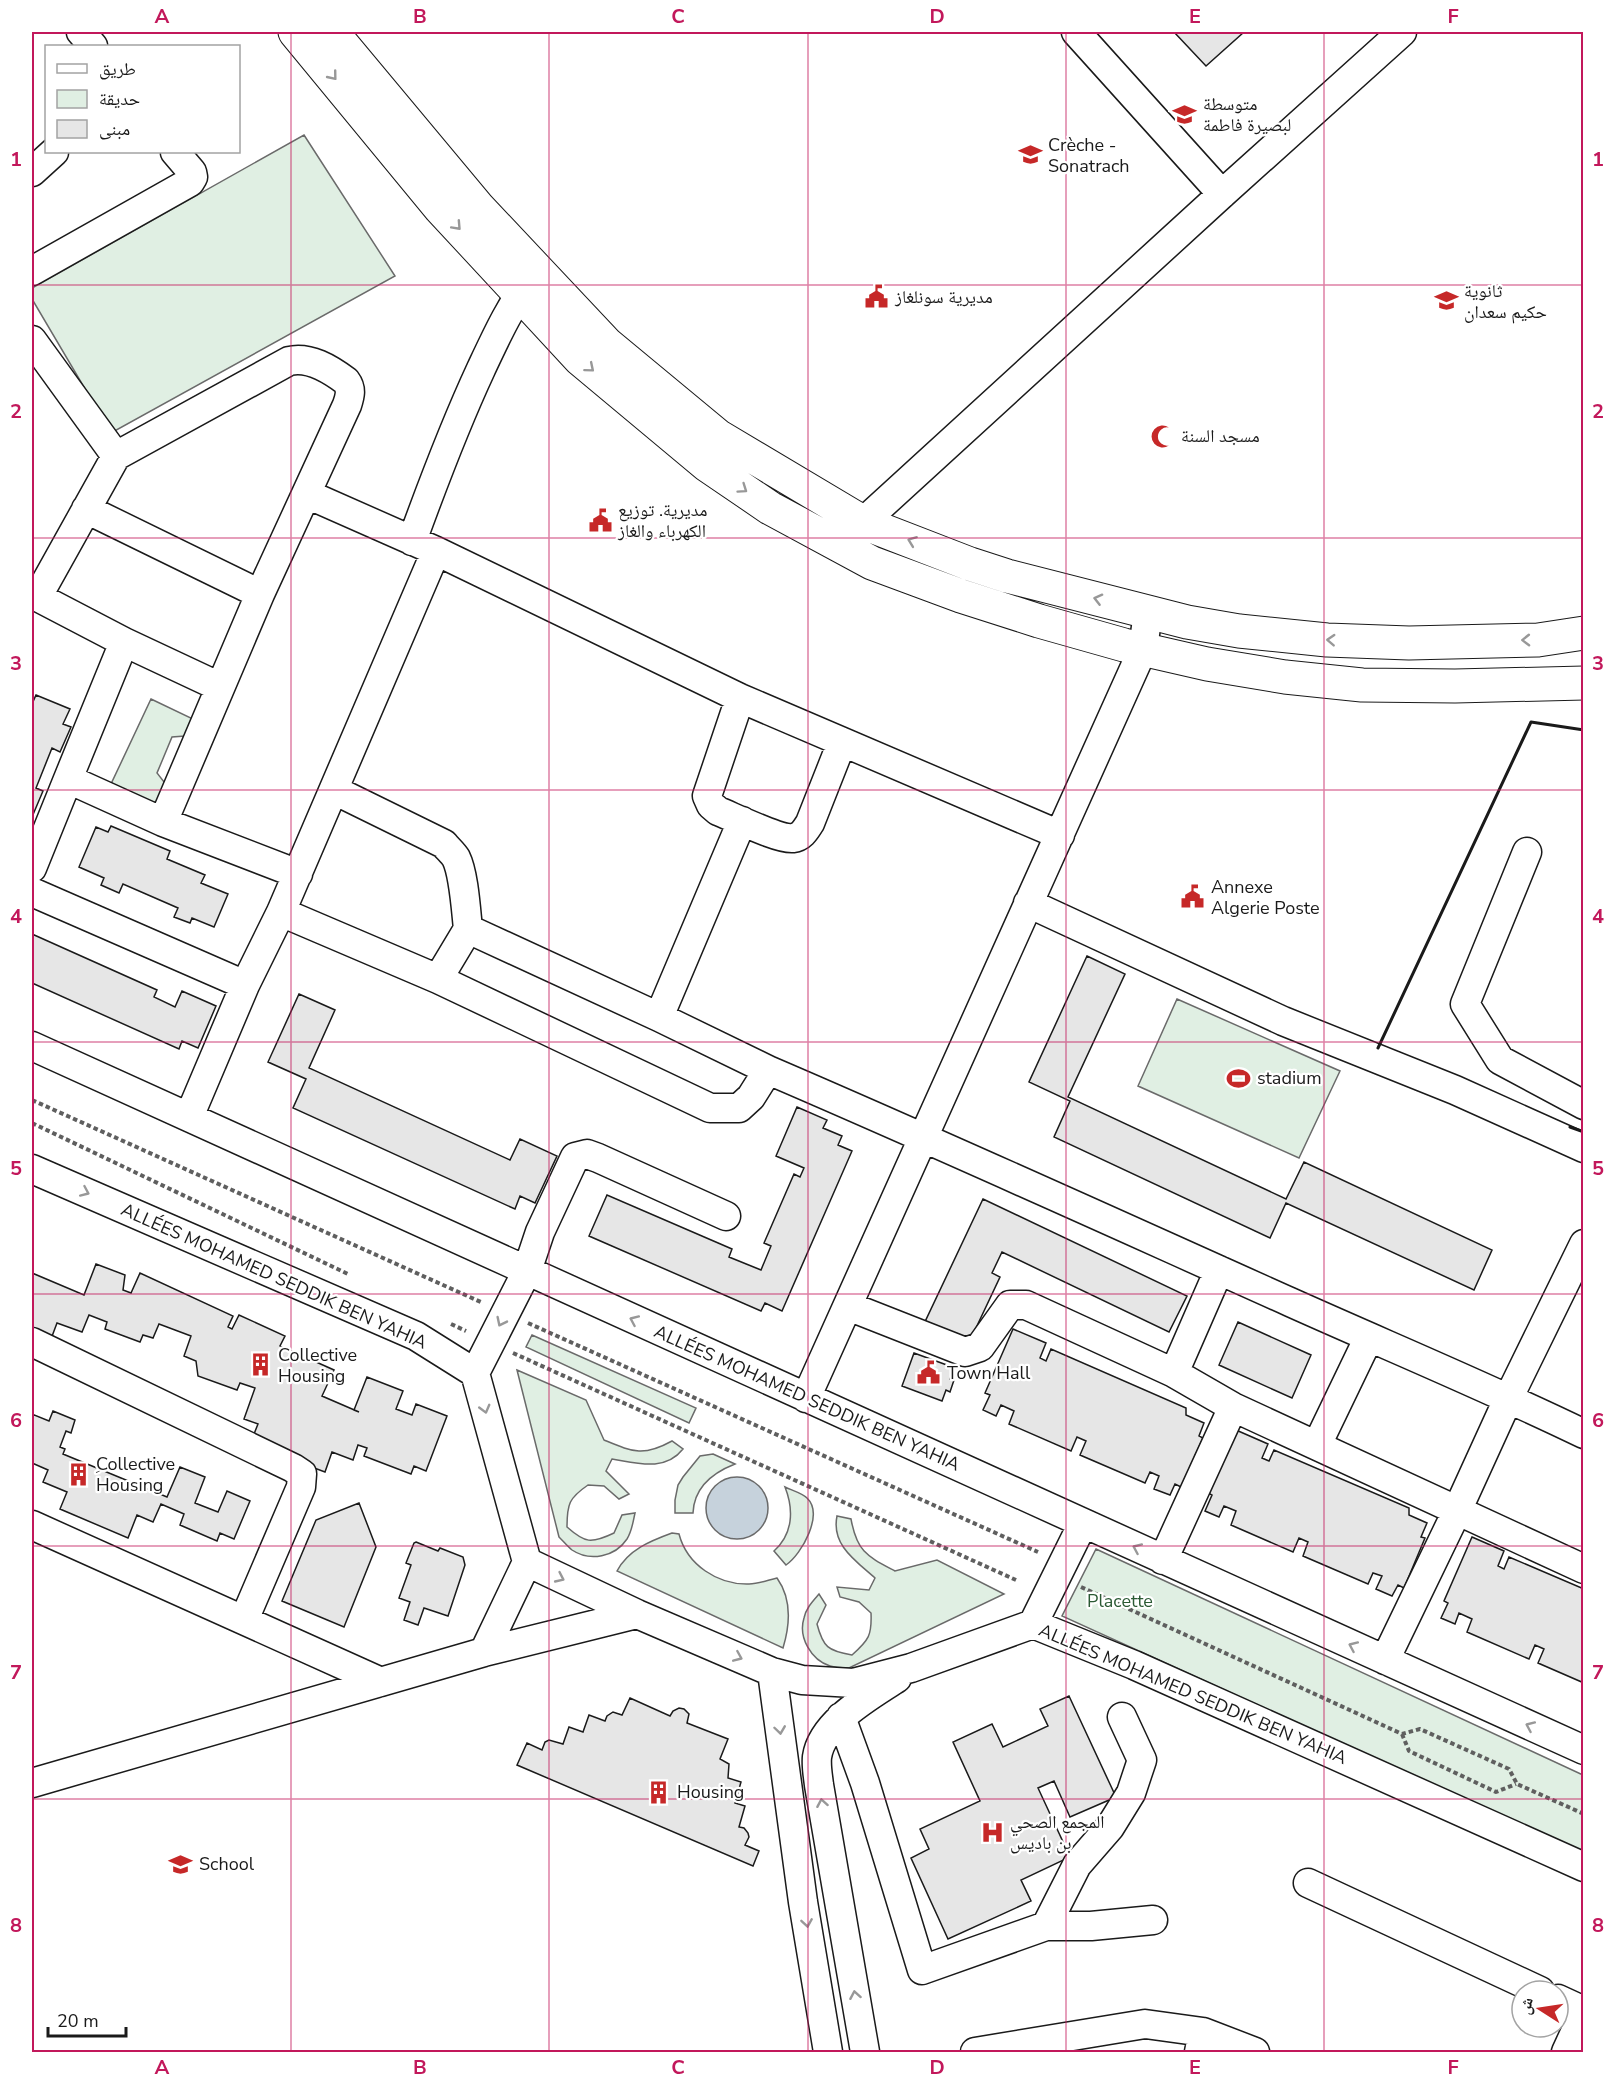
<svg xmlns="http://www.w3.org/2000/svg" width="1615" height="2084" viewBox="0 0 1615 2084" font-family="'Nunito Sans','Noto Naskh Arabic',sans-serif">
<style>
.green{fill:#e0efe3;stroke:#6a6a6a;stroke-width:1.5}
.water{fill:#c6d2dc;stroke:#6a6a6a;stroke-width:1.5}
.building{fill:#e6e6e6;stroke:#1a1a1a;stroke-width:1.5}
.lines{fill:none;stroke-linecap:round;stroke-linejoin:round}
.minor-casing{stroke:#1a1a1a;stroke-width:31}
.major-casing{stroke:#1a1a1a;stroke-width:35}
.path{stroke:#5f5f5f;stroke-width:4;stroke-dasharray:4.5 3;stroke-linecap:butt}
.minor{stroke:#fff;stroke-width:28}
.major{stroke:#fff;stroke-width:33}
.wall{stroke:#1a1a1a;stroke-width:3}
.oneway{stroke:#989898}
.grid{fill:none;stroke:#c2185b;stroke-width:1.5;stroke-opacity:0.55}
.labels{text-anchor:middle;stroke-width:4.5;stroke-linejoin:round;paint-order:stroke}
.poi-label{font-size:18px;fill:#1a1a1a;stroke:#fff;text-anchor:start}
.street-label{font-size:18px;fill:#1a1a1a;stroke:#fff}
.park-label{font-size:18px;fill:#2b5a34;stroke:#fff}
.neatline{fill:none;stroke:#c2185b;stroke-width:2}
.grid-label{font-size:20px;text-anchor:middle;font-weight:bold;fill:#c2185b}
</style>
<rect width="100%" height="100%" fill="#fff"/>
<path class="green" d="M 304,135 L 395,276 L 111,433 L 32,299 L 32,288 Z
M 151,699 L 193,719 L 185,736 L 172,737 L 157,773 L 168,787 L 159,807 L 111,784 Z
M 1177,999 L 1340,1071 L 1299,1158 L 1138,1086 Z
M 532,1335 L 696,1408 L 689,1423 L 526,1347 Z
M 517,1370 L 586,1400 L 604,1440 C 633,1452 643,1457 672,1441 L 683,1449 C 665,1472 637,1463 612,1459 L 606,1471 L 629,1494 L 619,1499 L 604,1486 L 588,1485 C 569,1498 567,1504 567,1527 C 585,1543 591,1544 614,1533 L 622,1515 L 635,1513 C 633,1522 632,1531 627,1539 C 615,1557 590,1562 572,1550 C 568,1547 563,1541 559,1537 Z
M 713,1454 L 735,1464 C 712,1473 694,1487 693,1513 L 675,1513 L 675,1500 L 678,1485 L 683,1477 L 700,1456 Z
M 785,1487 C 791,1490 802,1493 807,1498 C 824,1514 802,1554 786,1565 L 774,1551 C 793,1534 794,1510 785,1487 Z
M 837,1516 L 851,1519 C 857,1552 867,1556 895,1571 L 937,1560 L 1004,1594 L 849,1668 C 843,1668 836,1668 830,1666 C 811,1660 798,1637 804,1618 C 806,1608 813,1601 819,1594 L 826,1605 L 817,1624 C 823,1647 828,1651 852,1655 C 869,1640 872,1635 871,1613 L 859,1602 L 840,1597 L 837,1587 L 869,1590 L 875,1578 C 856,1561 831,1545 837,1516 Z
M 672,1533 L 679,1534 C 687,1565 718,1585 749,1584 C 759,1584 768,1580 777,1578 C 792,1599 790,1625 783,1648 L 617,1571 C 628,1550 650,1541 672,1533 Z
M 1096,1549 L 1583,1775 L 1583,1852 L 1429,1783 L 1062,1616 Z"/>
<path class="water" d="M706 1508a31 31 0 1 1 62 0a31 31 0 1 1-62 0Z"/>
<path class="building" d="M 1174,32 L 1244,32 L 1206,66 Z
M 36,695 L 70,709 L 63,724 L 71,727 L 60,752 L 52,748 L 36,788 L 43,791 L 32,817 L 32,704 Z
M 111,826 L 170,851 L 167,859 L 205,875 L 201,883 L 228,894 L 214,927 L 192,918 L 190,923 L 174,917 L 178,908 L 123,884 L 119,893 L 101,885 L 104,878 L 79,867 L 96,827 L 108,832 Z
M 32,934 L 157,990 L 154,997 L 175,1007 L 182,991 L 216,1006 L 198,1048 L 182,1041 L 179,1049 L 32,983 Z
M 1087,956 L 1125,974 L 1068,1097 L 1286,1199 L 1304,1162 L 1492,1250 L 1474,1290 L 1286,1203 L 1270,1238 L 1054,1137 L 1070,1101 L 1029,1082 Z
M 299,994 L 335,1010 L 309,1068 L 510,1160 L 520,1139 L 557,1156 L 535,1203 L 520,1196 L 515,1209 L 293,1108 L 306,1079 L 268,1062 Z
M 797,1107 L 827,1120 L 823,1128 L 842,1136 L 838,1145 L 852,1151 L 782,1311 L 765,1303 L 761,1311 L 589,1236 L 607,1195 L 732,1249 L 729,1257 L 761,1270 L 771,1246 L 764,1243 L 794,1174 L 800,1177 L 804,1168 L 776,1156 Z
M 983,1199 L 1187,1296 L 1169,1332 L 1002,1252 L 992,1273 L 1000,1277 L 967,1347 L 923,1326 Z
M 96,1264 L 125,1275 L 123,1290 L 131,1293 L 140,1273 L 233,1316 L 228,1327 L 232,1329 L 239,1315 L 285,1336 L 280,1346 L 334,1370 L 322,1396 L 359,1412 L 354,1410 L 367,1377 L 403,1391 L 396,1409 L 412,1415 L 416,1404 L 447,1416 L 426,1471 L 414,1466 L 411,1474 L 364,1456 L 367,1448 L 358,1445 L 353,1460 L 332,1452 L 325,1472 L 250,1444 L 258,1424 L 244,1419 L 255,1388 L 240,1383 L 237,1390 L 198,1376 L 196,1361 L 184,1356 L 191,1336 L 159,1324 L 153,1338 L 143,1335 L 140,1342 L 105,1329 L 107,1322 L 89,1315 L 82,1332 L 57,1323 L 51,1339 L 32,1331 L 32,1273 L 84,1295 Z
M 1238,1322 L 1311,1355 L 1292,1398 L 1219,1365 Z
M 1013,1329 L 1046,1343 L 1040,1358 L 1046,1361 L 1051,1349 L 1186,1408 L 1186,1415 L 1204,1423 L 1199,1436 L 1203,1438 L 1181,1487 L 1175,1484 L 1170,1495 L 1154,1489 L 1159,1476 L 1150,1472 L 1145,1483 L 1080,1455 L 1086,1441 L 1077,1437 L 1071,1451 L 1009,1424 L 1014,1411 L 1001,1405 L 996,1416 L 983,1410 L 990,1395 L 985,1393 Z
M 914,1353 L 955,1368 L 950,1379 L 954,1380 L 950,1392 L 946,1390 L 942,1401 L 902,1386 Z
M 53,1411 L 75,1420 L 71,1433 L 66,1431 L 60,1447 L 65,1449 L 63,1454 L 167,1497 L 180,1467 L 205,1477 L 195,1503 L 218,1512 L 227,1491 L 250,1501 L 234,1539 L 220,1533 L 217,1541 L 180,1525 L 184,1514 L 161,1504 L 153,1522 L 137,1515 L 128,1538 L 60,1509 L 67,1492 L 43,1482 L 48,1470 L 32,1463 L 32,1414 L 49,1421 Z
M 1236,1430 L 1268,1444 L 1262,1458 L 1269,1461 L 1274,1450 L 1409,1508 L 1409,1515 L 1427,1523 L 1421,1537 L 1425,1538 L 1404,1588 L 1398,1585 L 1392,1596 L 1376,1589 L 1382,1576 L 1373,1573 L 1368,1584 L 1303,1556 L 1308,1542 L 1299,1538 L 1293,1552 L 1231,1525 L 1236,1511 L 1224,1506 L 1219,1517 L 1205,1511 L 1212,1495 L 1208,1493 Z
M 359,1503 L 376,1547 L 344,1627 L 282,1601 L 316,1520 Z
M 1472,1537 L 1504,1551 L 1498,1566 L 1504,1569 L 1509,1557 L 1584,1589 L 1584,1683 L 1538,1663 L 1544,1649 L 1535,1645 L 1529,1659 L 1467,1632 L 1472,1619 L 1459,1613 L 1455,1624 L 1441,1618 L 1448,1603 L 1444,1601 Z
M 416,1542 L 438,1551 L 440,1548 L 463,1557 L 465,1565 L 448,1616 L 424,1608 L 418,1625 L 404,1620 L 410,1602 L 399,1598 L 411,1565 L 406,1563 L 414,1543 Z
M 1069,1696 L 1116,1797 L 1070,1817 L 1054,1781 L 1038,1788 L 1070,1857 L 1021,1880 L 1031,1901 L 948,1939 L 911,1858 L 929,1849 L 920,1829 L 980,1801 L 953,1742 L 992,1724 L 1003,1747 L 1048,1726 L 1040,1709 Z
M 630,1698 L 670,1716 L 673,1711 L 679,1708 L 684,1709 L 689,1714 L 687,1723 L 728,1739 L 720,1759 L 729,1764 L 728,1778 L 741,1782 L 735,1803 L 745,1806 L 739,1827 L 744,1828 L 748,1833 L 749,1837 L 745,1845 L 759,1851 L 753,1866 L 517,1765 L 527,1743 L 542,1750 L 545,1742 L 549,1740 L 563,1744 L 569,1727 L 583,1732 L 589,1715 L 605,1721 L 607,1716 L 613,1712 L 622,1715 Z"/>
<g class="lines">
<defs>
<path id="minor" d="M 81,32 L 93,46
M 1076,32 L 1222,194
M 32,172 L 54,152
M 32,271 L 190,182 L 193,177 L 192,172 L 175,152
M 32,340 L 116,456
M 86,509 L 260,594
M 849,535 L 1222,194 L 1402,32
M 412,541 C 433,483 455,425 481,369 C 496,337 511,304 533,276
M 436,551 L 740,698 L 1060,835
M 32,594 L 124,642
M 740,698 L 707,796 L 711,805 L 718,811 C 733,817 780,840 793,838 C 802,837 806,829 810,823 L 842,742
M 68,779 L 124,642 L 220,687
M 334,790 L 444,844 C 448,849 453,853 456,858 C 464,874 466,911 468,929
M 163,822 L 298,874
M 1527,852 L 1465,1004 L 1500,1060 L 1584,1105
M 32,868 L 68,779 L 163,822 L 260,594 L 347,405 C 350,396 352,389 346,381 C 330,369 309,356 289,361 L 116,456 L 38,596
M 32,892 L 245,985
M 1028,903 L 1283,1021 L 1455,1090 L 1584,1148
M 281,912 L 438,979 L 710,1108 L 739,1108 L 751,1097 L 768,1070 C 943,1145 1116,1224 1290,1302 C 1388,1346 1487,1387 1584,1434
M 438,979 L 468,929 L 659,1017 L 768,1070
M 659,1017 L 742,821
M 32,1046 L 1584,1750
M 189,1117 L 245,985 L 281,912 L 436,551 L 307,494
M 32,1169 L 416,1336 L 475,1373 L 527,1562 L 637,1614 L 772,1672 L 802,1680 L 853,1683 L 911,1668 L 1033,1624 L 1134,1665 L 1584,1867
M 848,1306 L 965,1352 L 980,1347 L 1010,1305 L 1026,1305 L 1174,1373 L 1233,1407 L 1584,1569
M 32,1342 L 293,1468 L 302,1474 L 301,1487 L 244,1620
M 475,1373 L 527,1271 L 540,1232 L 575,1157 L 587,1154 L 598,1158 L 726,1216
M 1174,1373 L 1219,1270
M 806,1398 L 1143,649 L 1148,612
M 1317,1445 L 1369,1337
M 32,1525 L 381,1682
M 1163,1560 L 1233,1407
M 1033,1624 L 1083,1523
M 484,1652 L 527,1562
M 1385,1660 L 1457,1511 L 1509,1397 L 1584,1244
M 772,1672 L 803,1902 L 828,2052
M 841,1717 L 865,1783 L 922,1970 L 1046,1926 L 1077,1865 L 1110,1827 L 1131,1793 L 1142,1760 L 1122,1717
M 32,1783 L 484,1652 L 637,1614
M 1308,1883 L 1540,1991
M 1046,1926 L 1091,1926 L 1153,1920
M 1558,1999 L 1584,2011
M 1203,2032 L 1255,2052
M 865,2052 L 819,1785 C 818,1776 816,1766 817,1757 C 822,1722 870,1696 897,1678
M 975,2052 L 1145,2024 L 1203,2032 L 1199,2052
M 1566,2052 L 1584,2013"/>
<path id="major" d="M 295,32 L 440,208 L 580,359 L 707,465 L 770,508 L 872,563 L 961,596 L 1039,621 L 1124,645 L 1207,664 L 1285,677 L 1362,685 L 1455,686 L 1584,683
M 332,32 L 478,207 L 607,344 L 718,436 L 864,523 L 970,564 L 1007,576 L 1187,622 L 1239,631 L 1327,640 L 1409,643 L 1538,640 L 1584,633"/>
</defs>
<use href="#minor" class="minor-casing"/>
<use href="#major" class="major-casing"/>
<path class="path" d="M 32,1100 L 483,1303
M 32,1123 L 350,1275
M 528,1323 L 1038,1552
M 451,1324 L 466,1331
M 513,1353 L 1016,1580
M 1081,1587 L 1402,1734 L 1420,1729 L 1509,1769 L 1517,1784 L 1584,1814
M 1402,1734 L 1409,1751 L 1496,1792 L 1516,1784"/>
<use href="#minor" class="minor"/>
<use href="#major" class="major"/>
<path class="wall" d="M 1378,1048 L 1531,722 L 1584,730
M 1570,1127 L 1584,1132"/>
</g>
<defs><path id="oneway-chevron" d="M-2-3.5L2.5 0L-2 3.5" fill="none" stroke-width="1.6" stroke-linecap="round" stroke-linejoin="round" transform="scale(1.5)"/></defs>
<g class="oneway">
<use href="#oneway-chevron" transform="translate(333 76) rotate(51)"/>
<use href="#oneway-chevron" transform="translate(457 226) rotate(47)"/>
<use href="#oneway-chevron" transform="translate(590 368) rotate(40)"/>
<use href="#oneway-chevron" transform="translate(743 489) rotate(35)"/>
<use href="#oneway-chevron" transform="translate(912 541) rotate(-159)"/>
<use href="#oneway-chevron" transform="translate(1098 599) rotate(-166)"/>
<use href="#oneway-chevron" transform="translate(1331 640) rotate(-177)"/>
<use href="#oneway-chevron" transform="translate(1526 640) rotate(179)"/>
<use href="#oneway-chevron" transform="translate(85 1192) rotate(24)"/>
<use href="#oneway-chevron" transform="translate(634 1320) rotate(-156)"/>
<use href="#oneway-chevron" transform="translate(501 1322) rotate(116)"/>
<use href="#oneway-chevron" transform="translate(485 1409) rotate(75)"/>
<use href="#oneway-chevron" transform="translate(1137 1548) rotate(-156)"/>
<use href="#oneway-chevron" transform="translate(560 1578) rotate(25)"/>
<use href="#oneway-chevron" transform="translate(1353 1646) rotate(-156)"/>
<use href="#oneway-chevron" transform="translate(738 1657) rotate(23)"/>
<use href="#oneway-chevron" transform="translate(1530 1726) rotate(-156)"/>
<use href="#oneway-chevron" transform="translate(780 1730) rotate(82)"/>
<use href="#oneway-chevron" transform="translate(822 1803) rotate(-100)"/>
<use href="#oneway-chevron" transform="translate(807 1923) rotate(81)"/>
<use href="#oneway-chevron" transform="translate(855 1995) rotate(-100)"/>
</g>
<path class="grid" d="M 291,32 L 291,2052M 549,32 L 549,2052M 808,32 L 808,2052M 1066,32 L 1066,2052M 1324,32 L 1324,2052M 32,285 L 1584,285M 32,538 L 1584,538M 32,790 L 1584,790M 32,1042 L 1584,1042M 32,1294 L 1584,1294M 32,1546 L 1584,1546M 32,1799 L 1584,1799"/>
<defs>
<symbol id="school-bare" viewBox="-9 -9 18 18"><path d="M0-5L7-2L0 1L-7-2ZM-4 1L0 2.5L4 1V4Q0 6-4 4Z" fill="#c62828" stroke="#fff" stroke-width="2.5" paint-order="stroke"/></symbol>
<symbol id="civic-bare" viewBox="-9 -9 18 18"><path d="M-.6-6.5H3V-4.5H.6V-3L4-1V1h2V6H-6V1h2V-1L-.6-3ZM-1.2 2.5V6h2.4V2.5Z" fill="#c62828" stroke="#fff" stroke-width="2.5" paint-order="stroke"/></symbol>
<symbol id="mosque-bare" viewBox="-9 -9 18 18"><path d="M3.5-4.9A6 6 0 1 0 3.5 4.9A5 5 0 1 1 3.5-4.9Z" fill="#c62828" stroke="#fff" stroke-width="2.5" paint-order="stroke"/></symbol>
<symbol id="stadium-bare" viewBox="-9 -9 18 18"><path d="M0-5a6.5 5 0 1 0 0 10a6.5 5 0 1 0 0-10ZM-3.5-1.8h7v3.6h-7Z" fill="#c62828" stroke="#fff" stroke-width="2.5" paint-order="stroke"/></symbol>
<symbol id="building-bare" viewBox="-9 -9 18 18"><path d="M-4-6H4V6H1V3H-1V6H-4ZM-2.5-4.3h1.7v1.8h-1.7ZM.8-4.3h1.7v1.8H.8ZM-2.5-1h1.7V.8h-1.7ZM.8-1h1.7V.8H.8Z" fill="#c62828" stroke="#fff" stroke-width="2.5" paint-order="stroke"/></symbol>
<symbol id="hospital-bare" viewBox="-9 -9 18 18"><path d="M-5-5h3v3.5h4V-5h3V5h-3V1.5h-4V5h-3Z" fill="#c62828" stroke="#fff" stroke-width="2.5" paint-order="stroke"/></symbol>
</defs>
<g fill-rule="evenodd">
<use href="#school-bare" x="1168" y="98" width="33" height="33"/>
<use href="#school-bare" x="1014" y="138" width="33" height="33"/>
<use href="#civic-bare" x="860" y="280" width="33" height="33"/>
<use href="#school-bare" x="1430" y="284" width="33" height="33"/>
<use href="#mosque-bare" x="1146" y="420" width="33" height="33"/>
<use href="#civic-bare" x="584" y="504" width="33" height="33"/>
<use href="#civic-bare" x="1176" y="880" width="33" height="33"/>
<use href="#stadium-bare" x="1222" y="1062" width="33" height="33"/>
<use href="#building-bare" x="244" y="1348" width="33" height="33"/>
<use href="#civic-bare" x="912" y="1356" width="33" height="33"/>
<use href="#building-bare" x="62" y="1458" width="33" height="33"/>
<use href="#building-bare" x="642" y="1776" width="33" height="33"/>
<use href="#hospital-bare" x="976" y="1816" width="33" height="33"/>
<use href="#school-bare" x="164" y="1848" width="33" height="33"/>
</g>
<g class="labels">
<g class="poi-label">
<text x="1203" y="110">متوسطة<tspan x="1203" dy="21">لبصيرة فاطمة</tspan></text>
<text x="1048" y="151">Crèche -<tspan x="1048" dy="21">Sonatrach</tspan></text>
<text x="1464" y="297">ثانوية<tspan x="1464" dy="21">حكيم سعدان</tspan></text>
<text x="895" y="303">مديرية سونلغاز</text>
<text x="1181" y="442">مسجد السنة</text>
<text x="618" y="516">مديرية. توزيع<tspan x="618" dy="21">الكهرباء والغاز</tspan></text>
<text x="1211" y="893">Annexe<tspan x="1211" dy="21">Algerie Poste</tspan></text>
<text x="1257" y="1084">stadium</text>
<text x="278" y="1361">Collective<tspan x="278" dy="21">Housing</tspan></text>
<text x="947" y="1379">Town Hall</text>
<text x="96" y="1470">ِCollective<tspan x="96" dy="21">Housing</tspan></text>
<text x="677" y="1798">Housing</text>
<text x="1010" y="1828">المجمع الصحي<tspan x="1010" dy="21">بن باديس</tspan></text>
<text x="199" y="1870">School</text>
</g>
<g class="street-label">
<text transform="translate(274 1276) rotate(24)" y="6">ALLÉES MOHAMED SEDDIK BEN YAHIA</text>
<text transform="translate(807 1398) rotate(24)" y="6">ALLÉES MOHAMED SEDDIK BEN YAHIA</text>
<text transform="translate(1193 1694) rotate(23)" y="6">ALLÉES MOHAMED SEDDIK BEN YAHIA</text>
</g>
<g class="park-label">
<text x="1120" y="1607">Placette</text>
</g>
</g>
<rect width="1615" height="2084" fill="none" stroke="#ffffff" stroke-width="66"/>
<rect x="45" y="45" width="195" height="108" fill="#ffffff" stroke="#a3a3a3" stroke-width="1.5"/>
<rect x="57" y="64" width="30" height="9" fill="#ffffff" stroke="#a3a3a3" stroke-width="1.5"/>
<text x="99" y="75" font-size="18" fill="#1a1a1a">طريق</text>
<rect x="57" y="90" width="30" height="18" fill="#e0efe3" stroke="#a3a3a3" stroke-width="1.5"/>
<text x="99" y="105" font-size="18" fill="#1a1a1a">حديقة</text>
<rect x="57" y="120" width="30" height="18" fill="#e6e6e6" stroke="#a3a3a3" stroke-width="1.5"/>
<text x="99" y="135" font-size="18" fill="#1a1a1a">مبنى</text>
<g transform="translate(1540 2009) rotate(282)"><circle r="28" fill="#ffffff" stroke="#a3a3a3" stroke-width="1.5"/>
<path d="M0-4.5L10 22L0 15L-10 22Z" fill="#c62828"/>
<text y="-9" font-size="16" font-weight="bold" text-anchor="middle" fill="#1a1a1a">ش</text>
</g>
<path d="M48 2027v9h78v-9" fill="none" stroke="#1a1a1a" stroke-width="3"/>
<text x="57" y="2027" font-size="18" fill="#1a1a1a" stroke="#ffffff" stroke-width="4.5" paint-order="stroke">20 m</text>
<rect x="33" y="33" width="1549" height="2018" class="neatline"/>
<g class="grid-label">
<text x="162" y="23">A</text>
<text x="420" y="23">B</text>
<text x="678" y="23">C</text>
<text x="937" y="23">D</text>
<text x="1195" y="23">E</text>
<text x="1453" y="23">F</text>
<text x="16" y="166">1</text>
<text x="1598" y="166">1</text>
<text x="16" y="418">2</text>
<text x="1598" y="418">2</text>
<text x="16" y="670">3</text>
<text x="1598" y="670">3</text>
<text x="16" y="923">4</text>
<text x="1598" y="923">4</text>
<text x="16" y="1175">5</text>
<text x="1598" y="1175">5</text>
<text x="16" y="1427">6</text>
<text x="1598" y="1427">6</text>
<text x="16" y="1679">7</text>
<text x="1598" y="1679">7</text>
<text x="16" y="1932">8</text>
<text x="1598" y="1932">8</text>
<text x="162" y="2074">A</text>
<text x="420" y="2074">B</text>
<text x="678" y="2074">C</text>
<text x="937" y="2074">D</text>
<text x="1195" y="2074">E</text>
<text x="1453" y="2074">F</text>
</g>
</svg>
